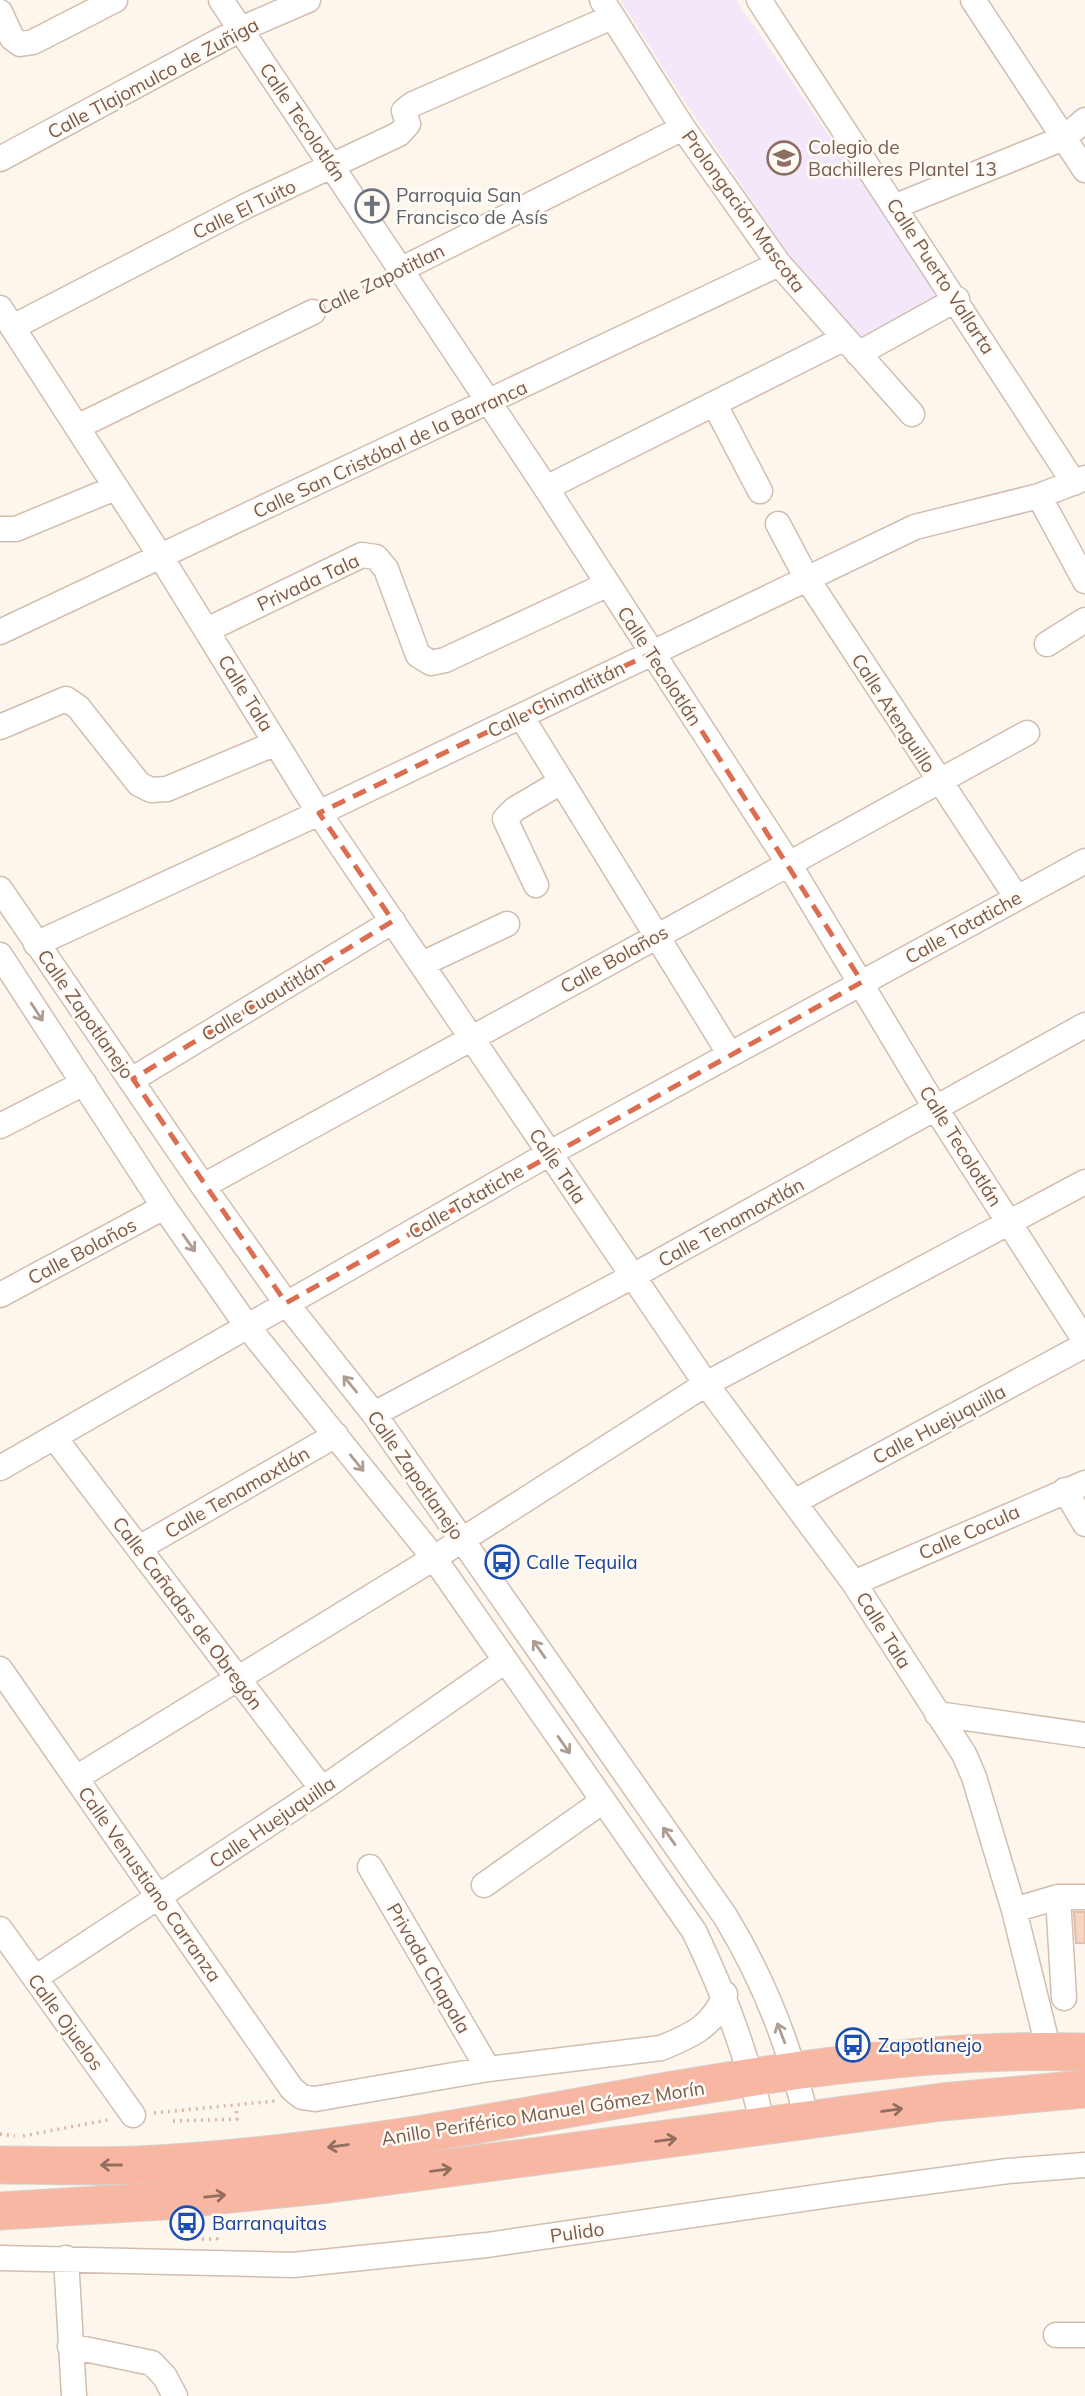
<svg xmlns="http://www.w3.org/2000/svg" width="1085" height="2396" viewBox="0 0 1085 2396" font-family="Mulish,sans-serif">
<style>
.education{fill:#f3e8fa}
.building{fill:#f3d5c3;stroke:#e6bba3;stroke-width:2}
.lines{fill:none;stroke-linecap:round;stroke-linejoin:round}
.minor-casing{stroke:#d1beb0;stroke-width:27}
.highway-casing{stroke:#dad1cd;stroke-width:39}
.path{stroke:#d9b8a5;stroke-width:3.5;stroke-dasharray:2 5;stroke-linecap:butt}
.minor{stroke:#fff;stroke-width:24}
.highway{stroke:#f7b7a3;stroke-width:37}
.oneway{stroke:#af9d94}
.oneway2{stroke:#936e5e}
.marked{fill:none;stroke:#dc6d51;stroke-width:5;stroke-dasharray:14 9;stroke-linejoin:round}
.labels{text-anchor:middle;stroke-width:5;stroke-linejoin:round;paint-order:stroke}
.street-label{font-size:19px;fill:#7a5c4d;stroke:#fffaf3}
.education-label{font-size:19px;fill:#785e54;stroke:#fffaf3;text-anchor:start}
.worship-label{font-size:19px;fill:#5b616d;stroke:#fffaf3;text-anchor:start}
.transit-label{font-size:19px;fill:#164399;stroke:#fffaf3;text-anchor:start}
</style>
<rect width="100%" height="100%" fill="#fdf6ec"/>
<path class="education" d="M 620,0 L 736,0 L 942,299 L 865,344 L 801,273 L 685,102 Z"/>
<path class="building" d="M 1074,1912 L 1085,1912 L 1085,1943 L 1076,1943 Z"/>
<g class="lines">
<defs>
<path id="minor" d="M 221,0 L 546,488 L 789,864 L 936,1109 L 1085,1341
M 602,0 L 683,128 L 779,264 L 912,414
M 759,0 L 1074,483
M 973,0 L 1085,170
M 0,12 L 12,38 L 20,44 L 33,42 L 115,0
M 0,159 L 241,29 L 308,0
M 896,206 L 1064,138 L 1085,120
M 400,270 L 683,128
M 0,308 L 161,557 L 319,813 L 706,1384 L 854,1583 L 964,1754 L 974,1777 L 1014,1910 L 1049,2051
M 13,327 L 246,206 L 399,134 L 408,124 L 404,111 L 413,104 L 612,17
M 858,354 L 957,299
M 715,405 L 760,491
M 77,427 L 313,312
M 546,488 L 843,339
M 1039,496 L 1085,581
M 778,524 L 806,577 L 1017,898
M 0,529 L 16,529 L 115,488
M 207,630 L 362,555 L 376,557 L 386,569 L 418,655 L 431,663 L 445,660 L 606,585
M 0,632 L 779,264
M 1047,644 L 1085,620
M 521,716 L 729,1053
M 0,727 L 66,699 L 78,707 L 139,784 L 151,790 L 167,789 L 276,743
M 536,885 L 505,819 L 515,809 L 561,782
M 0,889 L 203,1186 L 286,1303 L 374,1414 L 725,1916 C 764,1980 791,2048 807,2122
M 36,944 L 319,813 L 915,527 L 1039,496 L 1085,478
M 0,955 L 164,1207 L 247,1326 L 434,1558 L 694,1931 C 725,1995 749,2058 763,2128
M 422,964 L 507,924
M 133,1079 L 393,921
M 0,1126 L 84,1083
M 203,1186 L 1027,733
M 0,1295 L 164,1207
M 374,1414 L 633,1276 L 1085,1025
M 54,1437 L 322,1789
M 0,1468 L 550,1153 L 1085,861
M 1065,1490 L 1085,1524
M 794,1502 L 1085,1345
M 139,1548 L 336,1435
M 854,1583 L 1085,1483
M 0,1669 L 292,2089 L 302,2097 L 315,2099 L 488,2069 L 661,2048 C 691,2036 714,2026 725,1994
M 937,1714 L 1085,1735
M 76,1778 L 434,1558 L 706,1384 L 1085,1182
M 370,1867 L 488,2069
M 484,1885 L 603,1801
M 1014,1910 L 1058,1897
M 0,1929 L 133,2115
M 35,1978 L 322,1789 L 505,1661
M 1064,1998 L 1058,1897 L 1085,1897
M 0,2258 L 293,2265 L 487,2245 L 851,2192 L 1008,2171 L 1085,2165
M 66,2258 L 74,2396
M 1056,2335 L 1085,2335
M 70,2346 L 152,2363 L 165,2377 L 175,2396"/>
<path id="highway" d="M 0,2165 C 46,2165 92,2167 137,2165 C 230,2161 324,2149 416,2135 C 636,2100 860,2045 1085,2052
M 0,2211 L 162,2201 L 329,2184 L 942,2102 L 1085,2089"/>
</defs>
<use href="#minor" class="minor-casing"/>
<use href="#highway" class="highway-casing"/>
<path class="path" d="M 331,303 L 380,279
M 154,2113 L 275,2101
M 173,2121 L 237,2119 L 236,2107
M 0,2134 L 15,2136
M 23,2136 L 112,2119
M 202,2239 L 217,2239 L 218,2244"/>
<use href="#minor" class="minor"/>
<use href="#highway" class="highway"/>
</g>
<defs><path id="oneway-shaft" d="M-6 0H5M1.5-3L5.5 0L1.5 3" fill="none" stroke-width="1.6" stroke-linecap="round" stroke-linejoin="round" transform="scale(1.75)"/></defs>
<g class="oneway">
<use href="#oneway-shaft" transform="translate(37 1012) rotate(57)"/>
<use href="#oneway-shaft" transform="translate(189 1243) rotate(55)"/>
<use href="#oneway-shaft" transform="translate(350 1384) rotate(-129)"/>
<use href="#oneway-shaft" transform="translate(357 1463) rotate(51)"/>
<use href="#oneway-shaft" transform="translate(539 1649) rotate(-125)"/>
<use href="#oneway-shaft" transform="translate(564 1745) rotate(55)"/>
<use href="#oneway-shaft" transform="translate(669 1836) rotate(-125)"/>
<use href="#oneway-shaft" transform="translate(781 2033) rotate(-111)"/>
</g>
<g class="oneway2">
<use href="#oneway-shaft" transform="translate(892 2110) rotate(-8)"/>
<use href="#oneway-shaft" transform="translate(666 2140) rotate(-7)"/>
<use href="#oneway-shaft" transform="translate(338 2146) rotate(172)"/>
<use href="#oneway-shaft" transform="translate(111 2165) rotate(180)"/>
<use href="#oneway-shaft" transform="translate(441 2170) rotate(-7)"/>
<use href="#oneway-shaft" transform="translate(215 2196) rotate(-6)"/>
</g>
<path class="marked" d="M 652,653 L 862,982 L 286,1303 L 133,1079 L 393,921 L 319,813 Z"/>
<defs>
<symbol id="university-ring" viewBox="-11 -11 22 22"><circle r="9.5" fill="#fffaf3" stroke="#8d6e63" stroke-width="1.5"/><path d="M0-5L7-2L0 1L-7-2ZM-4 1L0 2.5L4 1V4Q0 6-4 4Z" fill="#8d6e63"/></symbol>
<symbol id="church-ring" viewBox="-11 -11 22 22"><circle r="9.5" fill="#fffaf3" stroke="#6b7280" stroke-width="1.5"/><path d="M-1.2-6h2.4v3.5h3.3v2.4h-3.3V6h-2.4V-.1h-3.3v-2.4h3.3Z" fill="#6b7280"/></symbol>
<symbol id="bus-ring" viewBox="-11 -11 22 22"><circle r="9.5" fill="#fffaf3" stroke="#1a4fb4" stroke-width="1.5"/><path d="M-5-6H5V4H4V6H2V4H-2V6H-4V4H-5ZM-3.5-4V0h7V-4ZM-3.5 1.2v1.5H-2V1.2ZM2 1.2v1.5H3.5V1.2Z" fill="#1a4fb4"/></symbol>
</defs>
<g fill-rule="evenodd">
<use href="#university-ring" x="765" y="139" width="38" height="38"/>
<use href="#church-ring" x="353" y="187" width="38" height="38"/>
<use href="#bus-ring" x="483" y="1543" width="38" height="38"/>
<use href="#bus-ring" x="834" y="2026" width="38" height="38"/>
<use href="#bus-ring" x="168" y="2204" width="38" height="38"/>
</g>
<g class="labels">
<g class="street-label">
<text transform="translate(153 78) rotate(-28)" y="7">Calle Tlajomulco de Zuñiga</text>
<text transform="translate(303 122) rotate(56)" y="7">Calle Tecolotlán</text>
<text transform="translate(244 209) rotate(-26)" y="7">Calle El Tuito</text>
<text transform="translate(744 211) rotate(54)" y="7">Prolongación Mascota</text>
<text transform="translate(941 276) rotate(57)" y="7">Calle Puerto Vallarta</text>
<text transform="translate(381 279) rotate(-26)" y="7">Calle Zapotitlan</text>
<text transform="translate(390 449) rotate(-25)" y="7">Calle San Cristóbal de la Barranca</text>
<text transform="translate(308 582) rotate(-25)" y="7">Privada Tala</text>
<text transform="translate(660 666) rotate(57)" y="7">Calle Tecolotlán</text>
<text transform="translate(246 693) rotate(58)" y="7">Calle Tala</text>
<text transform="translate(556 699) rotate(-26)" y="7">Calle Chimaltitán</text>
<text transform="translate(894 713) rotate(57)" y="7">Calle Atenguillo</text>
<text transform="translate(963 927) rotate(-29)" y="7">Calle Totatiche</text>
<text transform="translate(614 959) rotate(-29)" y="7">Calle Bolaños</text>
<text transform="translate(263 1000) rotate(-31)" y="7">Calle Cuautitlán</text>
<text transform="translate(86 1014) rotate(55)" y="7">Calle Zapotlanejo</text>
<text transform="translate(961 1146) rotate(58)" y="7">Calle Tecolotlán</text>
<text transform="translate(558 1166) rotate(56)" y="7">Calle Tala</text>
<text transform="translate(466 1201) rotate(-30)" y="7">Calle Totatiche</text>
<text transform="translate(731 1222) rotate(-29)" y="7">Calle Tenamaxtlán</text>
<text transform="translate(82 1251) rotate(-28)" y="7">Calle Bolaños</text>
<text transform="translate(939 1424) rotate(-28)" y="7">Calle Huejuquilla</text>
<text transform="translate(416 1475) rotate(55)" y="7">Calle Zapotlanejo</text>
<text transform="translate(237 1492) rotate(-30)" y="7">Calle Tenamaxtlán</text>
<text transform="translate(969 1532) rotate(-24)" y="7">Calle Cocula</text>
<text transform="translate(188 1613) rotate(53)" y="7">Calle Cañadas de Obregón</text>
<text transform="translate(884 1630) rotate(58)" y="7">Calle Tala</text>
<text transform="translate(272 1822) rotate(-34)" y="7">Calle Huejuquilla</text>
<text transform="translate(150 1884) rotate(55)" y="7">Calle Venustiano Carranza</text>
<text transform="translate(429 1968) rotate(60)" y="7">Privada Chapala</text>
<text transform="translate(66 2022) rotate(54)" y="7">Calle Ojuelos</text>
<text transform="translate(543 2113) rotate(-9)" y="7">Anillo Periférico Manuel Gómez Morín</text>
<text transform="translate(577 2232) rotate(-8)" y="7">Pulido</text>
</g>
<g class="education-label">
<text x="808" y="154">Colegio de<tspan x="808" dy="22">Bachilleres Plantel 13</tspan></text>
</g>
<g class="worship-label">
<text x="396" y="202">Parroquia San<tspan x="396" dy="22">Francisco de Asís</tspan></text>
</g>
<g class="transit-label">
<text x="526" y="1569">Calle Tequila</text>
<text x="878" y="2052">Zapotlanejo</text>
<text x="212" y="2230">Barranquitas</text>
</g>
</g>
</svg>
